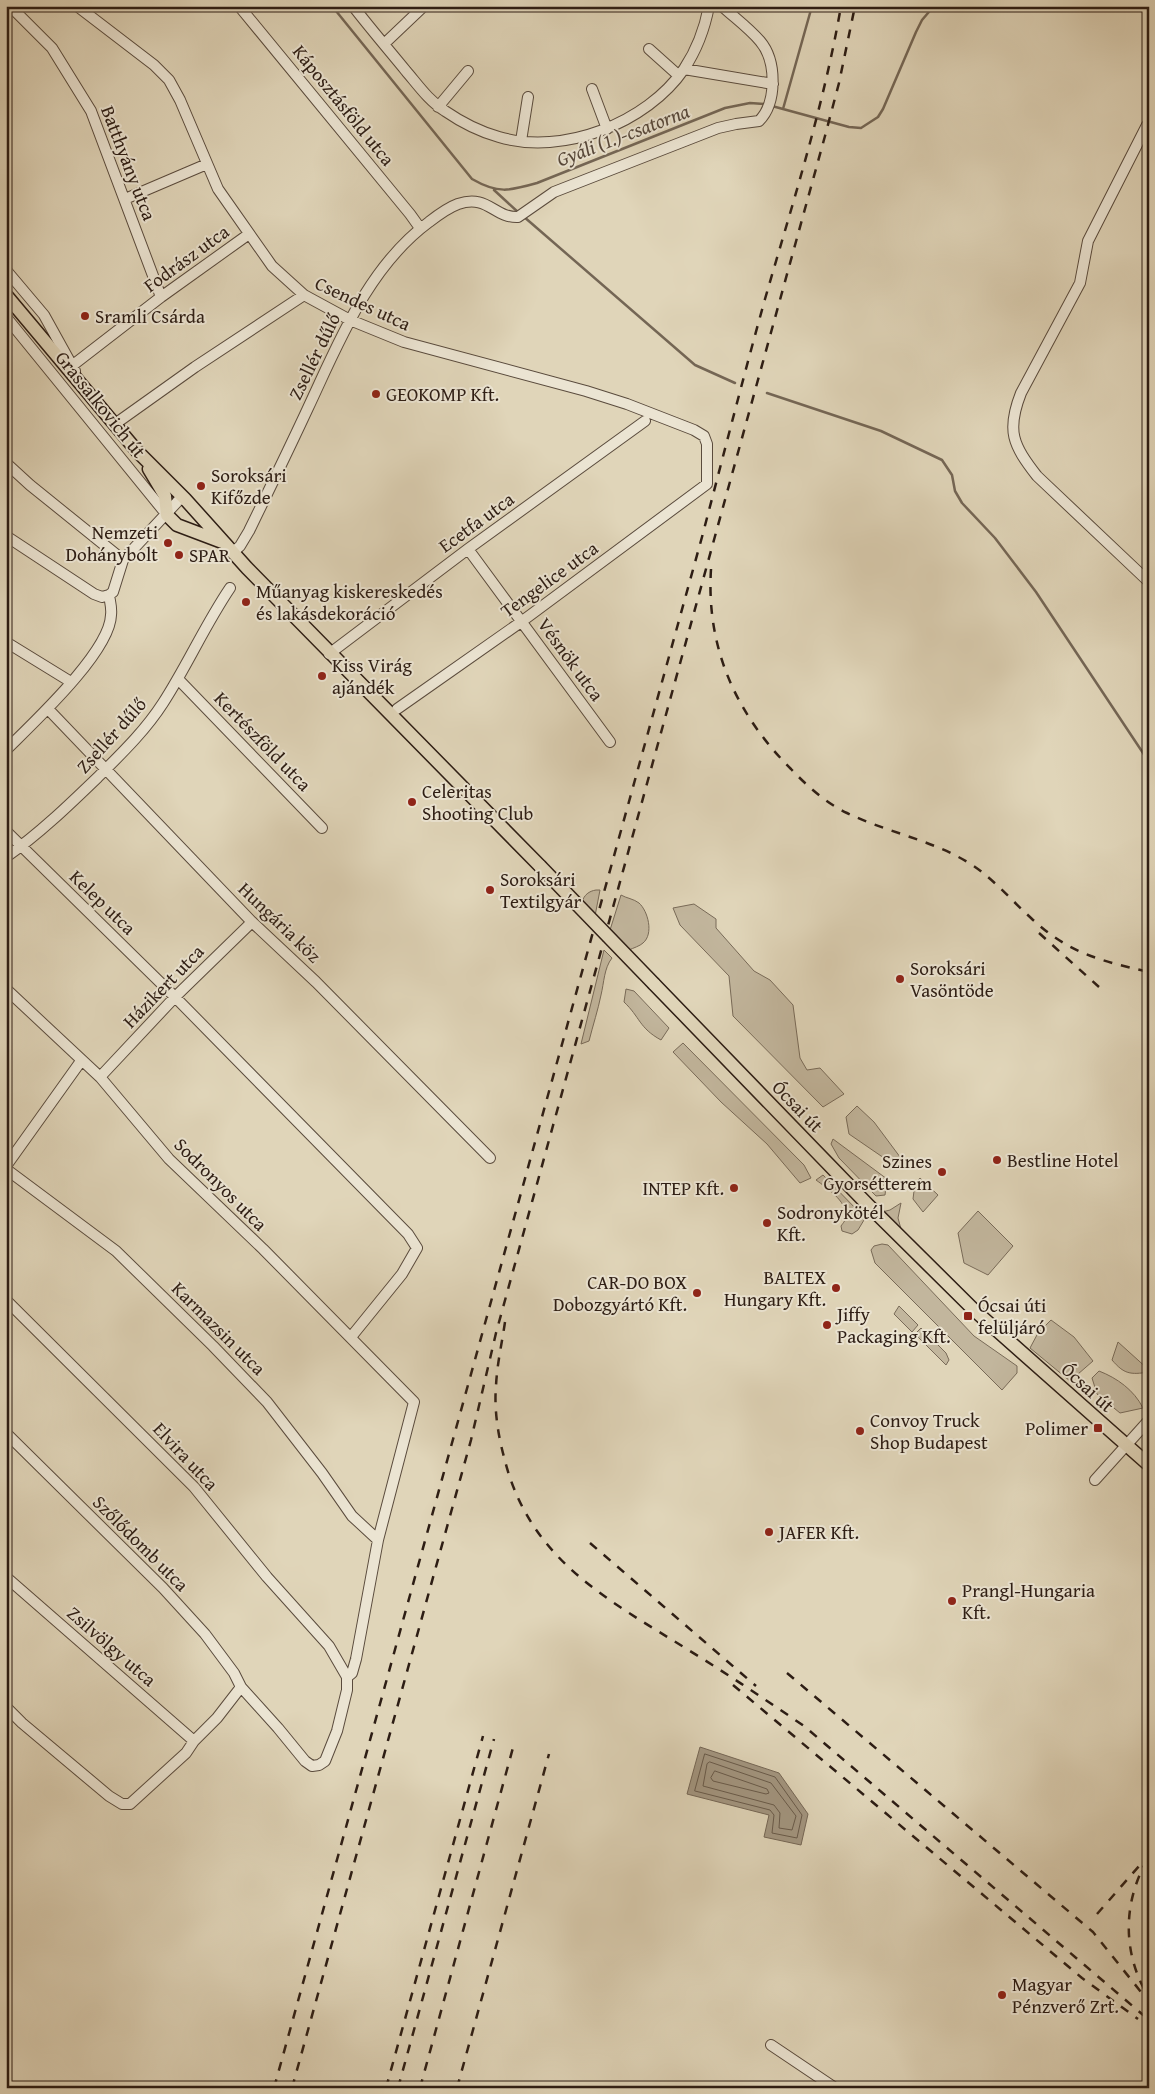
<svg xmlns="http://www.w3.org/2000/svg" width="1155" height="2094" viewBox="0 0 1155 2094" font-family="'Gentium Book Plus',serif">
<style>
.green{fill:#c2b69d;stroke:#786a58}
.water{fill:#a39681;stroke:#746655}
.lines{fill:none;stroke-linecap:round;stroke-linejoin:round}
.shore{stroke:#685a4a;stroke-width:1}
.stream{stroke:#746655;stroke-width:2.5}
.minor-casing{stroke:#5a4b3d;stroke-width:12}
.major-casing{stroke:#2d1d14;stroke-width:15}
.minor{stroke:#ebe4d2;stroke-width:10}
.major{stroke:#e0d5b9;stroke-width:12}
.rail{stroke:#2d1d14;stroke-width:2.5;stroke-dasharray:9 9;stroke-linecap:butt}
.major-bridge-casing{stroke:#2d1d14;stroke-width:15;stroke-linecap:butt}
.major-bridge{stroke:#e0d5b9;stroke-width:12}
.poi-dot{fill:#8f2418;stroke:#ebe4d2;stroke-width:2}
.labels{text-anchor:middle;stroke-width:4;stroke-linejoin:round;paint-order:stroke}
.street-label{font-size:19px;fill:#2d1d14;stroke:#ebe4d2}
.poi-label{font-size:19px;fill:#2d1d14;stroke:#ebe4d2;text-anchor:start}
.water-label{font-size:20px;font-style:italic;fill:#56473a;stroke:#ebe4d2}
</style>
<rect width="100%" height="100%" fill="#e0d5b9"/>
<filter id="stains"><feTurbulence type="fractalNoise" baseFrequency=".004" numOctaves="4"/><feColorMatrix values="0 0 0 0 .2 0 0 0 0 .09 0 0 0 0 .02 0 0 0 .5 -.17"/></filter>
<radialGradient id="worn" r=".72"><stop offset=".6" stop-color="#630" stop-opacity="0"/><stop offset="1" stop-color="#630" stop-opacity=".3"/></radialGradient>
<path class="green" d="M 596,890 L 600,890 L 595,916 L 582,902 C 584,895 589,891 596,890 Z
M 621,895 C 626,898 634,899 639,903 C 648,911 654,934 643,943 C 640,946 633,948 629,950 L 610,930 Z
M 694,904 L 716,919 L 716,928 L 754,971 L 770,980 L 793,1005 L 800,1058 L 807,1070 L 820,1068 L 844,1094 L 823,1107 L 733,1016 L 729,976 L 680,925 L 673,908 Z
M 604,950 L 612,958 C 604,968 604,983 601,995 C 598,1010 593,1025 589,1041 L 581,1044 Z
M 626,989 L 634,991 L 669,1028 L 661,1040 C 639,1028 640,1017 624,1002 Z
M 683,1043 L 804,1165 L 811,1178 L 800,1183 L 767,1144 L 721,1102 L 673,1052 Z
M 857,1106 L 874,1122 L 906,1165 L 900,1169 L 849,1134 L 846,1117 Z
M 833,1139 L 887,1179 L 885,1195 L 876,1196 L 839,1158 L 831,1144 Z
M 823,1175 L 861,1214 L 864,1220 L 858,1230 L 852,1234 L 842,1231 L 841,1226 C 843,1223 847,1219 846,1215 C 846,1201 827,1188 816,1180 Z
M 920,1178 L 938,1195 L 923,1212 L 913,1199 L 915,1183 Z
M 901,1203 L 898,1218 L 901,1229 L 882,1212 L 890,1210 Z
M 978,1211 L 1013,1246 L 988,1275 L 964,1263 L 958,1233 Z
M 882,1244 L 888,1245 L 974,1336 L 1017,1366 L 1017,1373 L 1002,1390 L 875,1263 L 871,1250 L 874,1246 Z
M 899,1306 L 918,1325 L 912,1332 L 894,1314 Z
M 1051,1320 L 1074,1337 L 1093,1361 L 1070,1381 L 1030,1348 L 1038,1333 Z
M 921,1328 L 946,1353 L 949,1360 L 946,1365 L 915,1334 Z
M 1118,1342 L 1149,1370 L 1149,1372 C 1130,1375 1124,1374 1112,1360 Z
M 1099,1371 C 1117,1378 1134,1390 1143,1408 L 1120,1413 L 1097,1394 L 1092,1378 Z"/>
<path class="water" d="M 700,1747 L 779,1773 L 808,1814 L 801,1845 L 764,1837 L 769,1815 L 687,1794 Z"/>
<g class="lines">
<path class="shore" d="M 705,1754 L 775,1777 L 802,1815 L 797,1838 L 772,1833 L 774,1815 L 770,1810 L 695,1791 Z
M 710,1762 L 771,1783 L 796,1816 L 792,1830 L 779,1828 L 780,1813 L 774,1805 L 703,1786 L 707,1764 Z
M 715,1771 L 767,1789 L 769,1793 L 766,1794 L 713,1781 L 711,1778 Z"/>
<path class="stream" d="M 332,6 L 472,179 C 498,194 509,191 537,183 L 725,108 L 750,103 L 764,104
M 772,106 L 849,127 L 861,128 L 878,117 L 883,109 L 916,32 L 922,20 L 934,6
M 783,109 L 812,6
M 494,190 L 519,213
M 523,216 L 695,365 L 735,383
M 767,393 L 881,431 L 942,460 L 952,475 L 955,491 L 962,503 L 995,538 L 1036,592 L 1149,762"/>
<defs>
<path id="minor" d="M 10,6 L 52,48 L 91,111 L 161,297
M 77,6 L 154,65 L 169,80 L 180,100 L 218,189 L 272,266 L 304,295 L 350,320 L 404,342 L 586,391 L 627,404 L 694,430 L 704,436 L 707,444 L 707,484 L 521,622 L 397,709
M 239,6 L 410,214 L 420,228
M 353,6 C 370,28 388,49 406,71 C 418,85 429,101 445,111 C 461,122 481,132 499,137 C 563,156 647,123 684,69 C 696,51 705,27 709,6
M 384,44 L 424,6
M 649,49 L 678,75
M 684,69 L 773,84
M 592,89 L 607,129
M 438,107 L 468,71
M 1147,125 L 1088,241 L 1080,283 L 1021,393 C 1006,431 1013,445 1037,476 L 1149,582
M 521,141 L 528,97
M 125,199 L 207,164
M 6,270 L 44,315 L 75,371
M 6,317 L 167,515
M 73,365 L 161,297 L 249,234
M 115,424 L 195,367 L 304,295
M 6,463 L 30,485 L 123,560
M 6,536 L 94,594 L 102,597 L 109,595
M 468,549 L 610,742
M 232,553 L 240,546 L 249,531 C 269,490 289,449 308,408 C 339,342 368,267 429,222 C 438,215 447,208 458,204 C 488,194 494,218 518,217 L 554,192 L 718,128 L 736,124 L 759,121 C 777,103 777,61 760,41 C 749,28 735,18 722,6
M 6,642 L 71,682
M 329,654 L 468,549 L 645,421
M 178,679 L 322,828
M 48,709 L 252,922 L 316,982 L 490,1158
M 6,750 C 33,723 110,652 111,615 C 112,608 110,602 109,595 L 113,592 L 123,560 L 179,500 L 185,499
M 6,831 L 175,997 L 408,1234 L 417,1248 L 402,1274 L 351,1337
M 6,857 C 39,834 69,805 98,777 C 121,754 145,731 163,703 C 187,666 205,625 230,588
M 6,989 L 100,1077 L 169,1159 L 263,1249 L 414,1402 L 378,1540 L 356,1659 L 352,1673 L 347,1677
M 100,1077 L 175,997 L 252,922
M 6,1166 L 81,1061
M 6,1169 L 116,1251 L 213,1346 L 267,1402 L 322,1473 L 352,1516 L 378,1540
M 6,1300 L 194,1487 L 267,1577 L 329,1646 L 347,1677 L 347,1690 L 337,1731 L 325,1761 L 319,1765 L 312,1766 L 305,1761 L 278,1728 L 241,1687 L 234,1673 L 205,1634 L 163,1588 L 6,1433
M 1095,1480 L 1149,1420
M 6,1577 L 194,1741
M 6,1707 L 22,1723 L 109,1796 L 122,1804 L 130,1804 L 186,1753 L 194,1741 L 217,1718 L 241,1687
M 771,2045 L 835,2088"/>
<path id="major" d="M 6,295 L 137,451 L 185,499 L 247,568 L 540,866
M 149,469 L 165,496 L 167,515 L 177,525 L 222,542
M 654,984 L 868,1205 L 974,1310 L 1149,1465"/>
</defs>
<use href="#minor" class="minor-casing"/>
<use href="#major" class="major-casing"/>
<use href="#minor" class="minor"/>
<use href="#major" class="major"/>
<path class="rail" d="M 711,569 C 706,648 736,714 791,769 C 807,786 826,803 847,813 C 886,832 932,840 969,863 C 993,878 1010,899 1031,918 C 1068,953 1101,961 1149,972
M 1039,933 L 1099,987
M 505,1322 C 502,1343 497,1364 496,1386 C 494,1409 498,1435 504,1457 C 529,1560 607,1599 690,1651 C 729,1675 766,1700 804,1726 L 1149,2020
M 590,1543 L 756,1686
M 787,1673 L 1093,1932 L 1149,2002
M 733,1685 L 1082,1978 L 1138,2019
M 1097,1914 L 1140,1865
M 1144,1989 C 1122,1947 1124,1898 1149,1857
M 274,2088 L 702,537 C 723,457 743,378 765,299 C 793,202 824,105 841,6
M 292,2088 L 471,1440 L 496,1333 L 825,136 L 839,83 L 855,6
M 386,2088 L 483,1736
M 398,2088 L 494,1739
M 420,2088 L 514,1744
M 457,2088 L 549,1754"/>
<defs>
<path id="major-bridge" d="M 540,866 L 654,984"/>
</defs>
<use href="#major-bridge" class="major-bridge-casing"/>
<use href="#major-bridge" class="major-bridge"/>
</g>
<g class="poi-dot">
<circle cx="85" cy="316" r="5"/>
<circle cx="376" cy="394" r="5"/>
<circle cx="201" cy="486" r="5"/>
<circle cx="168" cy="543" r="5"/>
<circle cx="179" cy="555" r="5"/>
<circle cx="246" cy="602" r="5"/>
<circle cx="322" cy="676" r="5"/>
<circle cx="412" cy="802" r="5"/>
<circle cx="490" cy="890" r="5"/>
<circle cx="900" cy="979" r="5"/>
<circle cx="997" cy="1160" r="5"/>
<circle cx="942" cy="1172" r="5"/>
<circle cx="734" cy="1188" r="5"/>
<circle cx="767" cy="1223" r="5"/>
<circle cx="836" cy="1288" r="5"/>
<circle cx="697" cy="1293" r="5"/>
<rect x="963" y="1311" width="10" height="10" rx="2.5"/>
<circle cx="827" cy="1325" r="5"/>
<rect x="1093" y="1423" width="10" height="10" rx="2.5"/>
<circle cx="860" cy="1431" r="5"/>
<circle cx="769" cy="1532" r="5"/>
<circle cx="952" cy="1601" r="5"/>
<circle cx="1002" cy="1995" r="5"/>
</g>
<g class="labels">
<g class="street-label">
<text transform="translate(344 105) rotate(51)" y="7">Káposztásföld utca</text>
<text transform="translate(129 163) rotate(69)" y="7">Batthyány utca</text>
<text transform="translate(186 258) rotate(-36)" y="7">Fodrász utca</text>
<text transform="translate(363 303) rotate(25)" y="7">Csendes utca</text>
<text transform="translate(314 356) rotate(-64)" y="7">Zsellér dűlő</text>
<text transform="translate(101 404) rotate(51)" y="7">Grassalkovich út</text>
<text transform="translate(476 522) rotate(-36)" y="7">Ecetfa utca</text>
<text transform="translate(549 579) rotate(-36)" y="7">Tengelice utca</text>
<text transform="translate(571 659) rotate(54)" y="7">Vésnök utca</text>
<text transform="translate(111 735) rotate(-48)" y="7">Zsellér dűlő</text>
<text transform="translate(263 741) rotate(46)" y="7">Kertészföld utca</text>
<text transform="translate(103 902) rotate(44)" y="7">Kelep utca</text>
<text transform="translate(280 922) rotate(44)" y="7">Hungária köz</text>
<text transform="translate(163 986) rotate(-46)" y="7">Házikert utca</text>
<text transform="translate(798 1106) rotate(46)" y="7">Ócsai út</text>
<text transform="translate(221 1184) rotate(45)" y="7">Sodronyos utca</text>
<text transform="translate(219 1328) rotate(45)" y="7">Karmazsin utca</text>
<text transform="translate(1088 1387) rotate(42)" y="7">Ócsai út</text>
<text transform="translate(186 1456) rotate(47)" y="7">Elvira utca</text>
<text transform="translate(141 1543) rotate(45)" y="7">Szőlődomb utca</text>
<text transform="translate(112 1646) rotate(41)" y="7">Zsilvölgy utca</text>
</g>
<g class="poi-label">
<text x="95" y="323">Sramli Csárda</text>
<text x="386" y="401">GEOKOMP Kft.</text>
<text x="211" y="482">Soroksári<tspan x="211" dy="22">Kifőzde</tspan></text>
<text x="158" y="539" text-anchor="end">Nemzeti<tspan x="158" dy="22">Dohánybolt</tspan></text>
<text x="189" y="562">SPAR</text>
<text x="256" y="598">Műanyag kiskereskedés<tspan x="256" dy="22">és lakásdekoráció</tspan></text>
<text x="332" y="672">Kiss Virág<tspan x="332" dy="22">ajándék</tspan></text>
<text x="422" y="798">Celeritas<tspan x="422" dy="22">Shooting Club</tspan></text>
<text x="500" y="886">Soroksári<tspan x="500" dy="22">Textilgyár</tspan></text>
<text x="910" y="975">Soroksári<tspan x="910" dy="22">Vasöntöde</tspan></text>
<text x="1007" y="1167">Bestline Hotel</text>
<text x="932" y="1168" text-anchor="end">Szines<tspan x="932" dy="22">Gyorsétterem</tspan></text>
<text x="724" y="1195" text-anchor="end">INTEP Kft.</text>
<text x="777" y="1219">Sodronykötél<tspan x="777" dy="22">Kft.</tspan></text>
<text x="826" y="1284" text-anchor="end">BALTEX<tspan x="826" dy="22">Hungary Kft.</tspan></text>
<text x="687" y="1289" text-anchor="end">CAR-DO BOX<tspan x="687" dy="22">Dobozgyártó Kft.</tspan></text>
<text x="978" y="1312">Ócsai úti<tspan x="978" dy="22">felüljáró</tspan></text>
<text x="837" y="1321">Jiffy<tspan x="837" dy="22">Packaging Kft.</tspan></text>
<text x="870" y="1427">Convoy Truck<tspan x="870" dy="22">Shop Budapest</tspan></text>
<text x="1088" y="1435" text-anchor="end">Polimer</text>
<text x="779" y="1539">JAFER Kft.</text>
<text x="962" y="1597">Prangl-Hungaria<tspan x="962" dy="22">Kft.</tspan></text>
<text x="1012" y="1991">Magyar<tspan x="1012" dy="22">Pénzverő Zrt.</tspan></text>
</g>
<g class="water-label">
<text transform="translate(623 135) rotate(-21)" y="7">Gyáli (1.)-csatorna</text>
</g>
</g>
<rect width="1155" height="2094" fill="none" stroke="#e0d5b9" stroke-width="25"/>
<rect x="8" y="8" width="1140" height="2079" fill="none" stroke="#2d1d14" stroke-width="2.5"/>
<rect x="12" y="12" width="1130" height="2069" fill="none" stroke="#2d1d14"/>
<rect width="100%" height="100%" filter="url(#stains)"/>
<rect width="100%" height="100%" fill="url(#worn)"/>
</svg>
